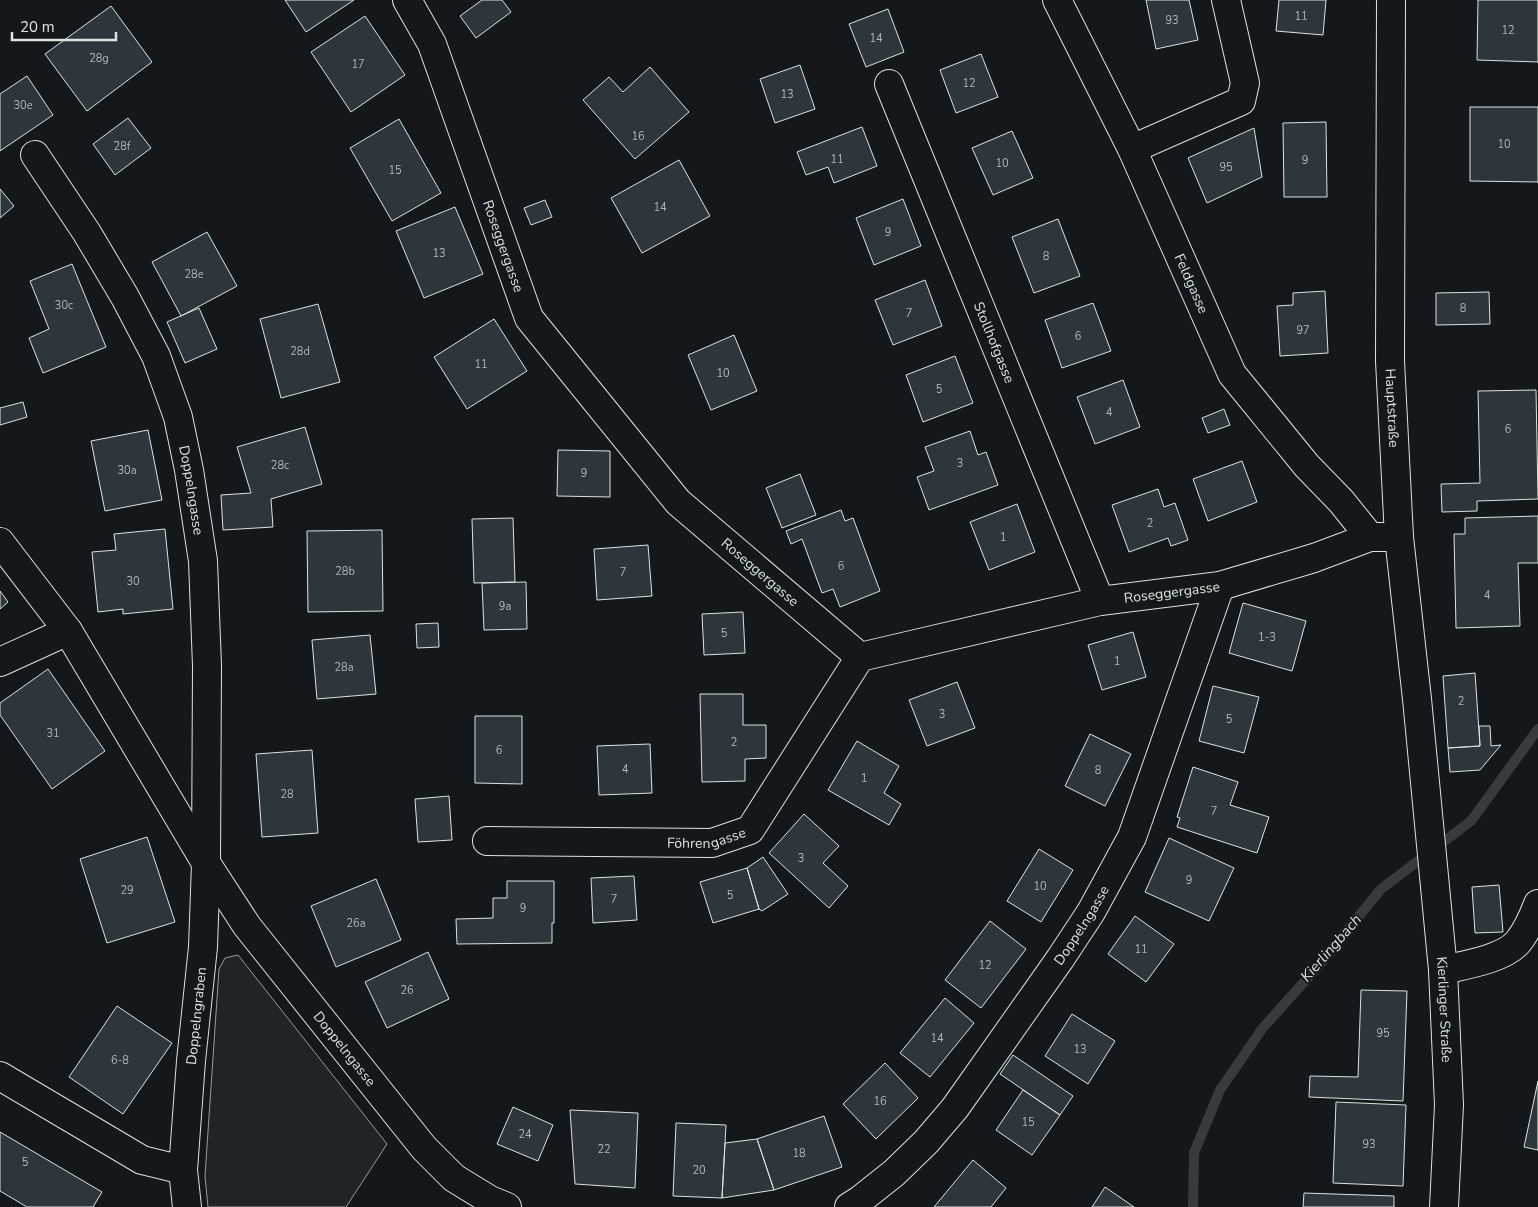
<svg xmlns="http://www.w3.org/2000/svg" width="1538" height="1207" viewBox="0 0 1538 1207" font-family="'Nunito Sans',sans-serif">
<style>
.green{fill:#202428;stroke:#939e99}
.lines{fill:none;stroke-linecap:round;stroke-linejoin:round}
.stream{stroke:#363b3e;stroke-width:10}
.building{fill:#2c363c;stroke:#d8e6dc}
.minor-casing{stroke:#d8e6dc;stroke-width:30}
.major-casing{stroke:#d8e6dc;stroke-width:30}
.minor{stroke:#14181c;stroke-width:28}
.major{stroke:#14181c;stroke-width:28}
.labels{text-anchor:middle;stroke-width:4;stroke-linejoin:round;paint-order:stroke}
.number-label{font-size:11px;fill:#adbab4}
.street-label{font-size:14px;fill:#d8e6dc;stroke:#14181c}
.water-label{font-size:15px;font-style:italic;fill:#d8e6dc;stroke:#14181c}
</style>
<rect width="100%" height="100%" fill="#14181c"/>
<path class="green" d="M 238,955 L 387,1144 L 346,1207 L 208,1207 L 205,1176 L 219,969 L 225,958 Z"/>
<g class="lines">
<path class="stream" d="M 1193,1207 L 1194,1153 L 1220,1090 L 1262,1029 L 1321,963 L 1381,889 L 1471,821 L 1538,729"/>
</g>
<path class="building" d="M 285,0 L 354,0 L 306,32 Z
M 482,0 L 502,0 L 511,12 L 476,38 L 460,16 Z
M 1146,0 L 1189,0 L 1198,40 L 1156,49 Z
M 1279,0 L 1326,0 L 1323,35 L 1276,31 Z
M 1478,0 L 1538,0 L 1538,62 L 1477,60 Z
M 111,6 L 152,62 L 87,111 L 45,54 Z
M 888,9 L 904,52 L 866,67 L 849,24 Z
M 365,16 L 405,75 L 351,112 L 311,52 Z
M 981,54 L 998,97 L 956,113 L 940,70 Z
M 800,65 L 815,109 L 775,123 L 760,79 Z
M 650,67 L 689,112 L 635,159 L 583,100 L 609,77 L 623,92 Z
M 27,76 L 53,115 L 0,151 L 0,94 Z
M 1470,107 L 1538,107 L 1538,182 L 1470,181 Z
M 128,118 L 151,148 L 115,175 L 93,144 Z
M 399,119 L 441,193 L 392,221 L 350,148 Z
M 1326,122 L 1327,197 L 1284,197 L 1283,123 Z
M 862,127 L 877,166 L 834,183 L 828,167 L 806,175 L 797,152 Z
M 1254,128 L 1262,177 L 1207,203 L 1188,158 Z
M 1012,131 L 1033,178 L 993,195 L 972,148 Z
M 679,160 L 710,216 L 642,253 L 611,198 Z
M 0,189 L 14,206 L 0,218 Z
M 903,199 L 921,246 L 874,265 L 856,218 Z
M 545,200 L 552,217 L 531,225 L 524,208 Z
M 455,207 L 483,274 L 424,298 L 396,231 Z
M 1058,219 L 1080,276 L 1034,293 L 1012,237 Z
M 207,232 L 237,286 L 181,316 L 152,262 Z
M 72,264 L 106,347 L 43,373 L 29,338 L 49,329 L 30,281 Z
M 925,280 L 942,326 L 893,345 L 875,300 Z
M 1325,291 L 1328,353 L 1280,356 L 1277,306 L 1293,305 L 1293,293 Z
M 1489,292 L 1490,324 L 1436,325 L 1436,293 Z
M 1093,303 L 1111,351 L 1062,368 L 1045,320 Z
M 318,304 L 340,382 L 281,398 L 260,319 Z
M 199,308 L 217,349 L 185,363 L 167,322 Z
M 494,319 L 527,371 L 467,409 L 434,357 Z
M 734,335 L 757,391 L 711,410 L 688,355 Z
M 955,356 L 973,403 L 923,422 L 906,375 Z
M 1123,380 L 1140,427 L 1095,444 L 1077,397 Z
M 1536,390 L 1538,499 L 1477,501 L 1477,511 L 1442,512 L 1441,484 L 1480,483 L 1478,391 Z
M 23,402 L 27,417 L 0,425 L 0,408 Z
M 1224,409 L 1230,425 L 1208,433 L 1202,418 Z
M 305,427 L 322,484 L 271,499 L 273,527 L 223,530 L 221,495 L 251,493 L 237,447 Z
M 148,430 L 162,500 L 105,511 L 91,441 Z
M 970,431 L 978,455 L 986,452 L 998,485 L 929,510 L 917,477 L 934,471 L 925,447 Z
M 558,450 L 610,451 L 610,497 L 557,496 Z
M 1242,461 L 1257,502 L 1208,521 L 1193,479 Z
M 800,474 L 816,515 L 782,528 L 766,488 Z
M 1158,489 L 1164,507 L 1175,503 L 1188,540 L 1171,546 L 1168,538 L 1129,552 L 1112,505 Z
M 1017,504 L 1035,552 L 989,570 L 970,522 Z
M 841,510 L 845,521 L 853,518 L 880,591 L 840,607 L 833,589 L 822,593 L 802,539 L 791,544 L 786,531 Z
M 1538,516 L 1538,563 L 1518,563 L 1520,626 L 1456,628 L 1454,534 L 1465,534 L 1465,518 Z
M 513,518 L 515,582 L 474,583 L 472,519 Z
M 165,529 L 173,609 L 123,614 L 123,609 L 98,612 L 92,552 L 116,550 L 114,534 Z
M 382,530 L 383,611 L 308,612 L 307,531 Z
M 648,545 L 652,596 L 597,600 L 594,549 Z
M 526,582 L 527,629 L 484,630 L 482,583 Z
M 0,591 L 8,602 L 0,609 Z
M 1243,603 L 1306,621 L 1292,671 L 1229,653 Z
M 743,612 L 745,653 L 704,655 L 702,614 Z
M 438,623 L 439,647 L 417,648 L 416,624 Z
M 1133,632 L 1146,677 L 1102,690 L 1088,645 Z
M 370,635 L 376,694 L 317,699 L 312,640 Z
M 48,669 L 105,751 L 52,789 L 0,715 L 0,703 Z
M 1475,673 L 1480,746 L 1448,748 L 1443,676 Z
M 957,682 L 975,728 L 927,746 L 909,700 Z
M 1213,686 L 1259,697 L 1244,753 L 1199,741 Z
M 700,694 L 743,694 L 743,725 L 766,725 L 766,758 L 745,759 L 745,781 L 702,782 Z
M 475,716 L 522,716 L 522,784 L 475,783 Z
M 1479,726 L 1490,726 L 1491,746 L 1501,745 L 1480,770 L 1450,772 L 1448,748 L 1480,746 Z
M 1090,734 L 1131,754 L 1105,806 L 1065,786 Z
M 857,741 L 899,766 L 884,793 L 901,804 L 889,825 L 828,790 Z
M 650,744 L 652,793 L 599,795 L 597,746 Z
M 312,750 L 318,833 L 262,837 L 256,754 Z
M 1193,767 L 1238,782 L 1230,805 L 1269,817 L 1257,853 L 1177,827 L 1180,818 L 1177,817 Z
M 449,796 L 452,840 L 418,842 L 415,799 Z
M 804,814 L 839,846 L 823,863 L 848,886 L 829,908 L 769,853 Z
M 147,837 L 175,922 L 107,943 L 80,859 Z
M 1169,838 L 1234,868 L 1209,921 L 1145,892 Z
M 1039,849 L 1073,870 L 1041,922 L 1007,901 Z
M 763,857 L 788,894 L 762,911 L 759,909 L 747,868 Z
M 747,868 L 759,909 L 713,923 L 700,882 Z
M 634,876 L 637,920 L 593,923 L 591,878 Z
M 376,879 L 401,940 L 336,967 L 311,906 Z
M 507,881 L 554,881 L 554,923 L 552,923 L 552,943 L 457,944 L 456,919 L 493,918 L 493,898 L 507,898 Z
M 1499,885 L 1503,932 L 1475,933 L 1472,887 Z
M 1135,916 L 1174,944 L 1146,982 L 1108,954 Z
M 990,921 L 1026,949 L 981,1008 L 945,980 Z
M 428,952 L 449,999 L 387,1028 L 365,982 Z
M 1361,990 L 1407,991 L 1403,1101 L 1309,1097 L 1310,1076 L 1358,1077 Z
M 945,998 L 974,1023 L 930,1077 L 900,1053 Z
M 117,1006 L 172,1043 L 123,1114 L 69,1077 Z
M 1072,1014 L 1115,1041 L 1088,1084 L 1045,1056 Z
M 1013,1055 L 1073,1096 L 1060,1115 L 1000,1074 Z
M 885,1063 L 918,1098 L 876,1139 L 843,1104 Z
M 1538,1081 L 1538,1150 L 1524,1147 Z
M 1023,1090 L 1060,1115 L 1032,1155 L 996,1130 Z
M 1336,1102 L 1406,1105 L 1403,1186 L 1333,1183 Z
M 513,1107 L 553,1125 L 538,1161 L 497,1144 Z
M 570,1110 L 638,1113 L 635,1188 L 575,1184 Z
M 824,1116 L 842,1167 L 774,1190 L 757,1139 Z
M 676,1123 L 726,1125 L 722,1198 L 673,1196 Z
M 0,1132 L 102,1192 L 93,1207 L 27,1207 L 0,1191 Z
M 757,1139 L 774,1190 L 722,1198 L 725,1143 Z
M 973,1160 L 1006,1188 L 991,1207 L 934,1207 Z
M 1105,1187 L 1134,1207 L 1092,1207 Z
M 1304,1193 L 1394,1196 L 1394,1207 L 1303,1207 Z"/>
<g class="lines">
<defs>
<g id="minor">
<path id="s1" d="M 407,0 L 432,44 L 529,318 L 678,502 L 860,657 L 1100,601 L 1220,586 L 1314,558 L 1370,537 L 1399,537"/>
<path id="s2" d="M 1057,0 L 1132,149 L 1232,374 L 1307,466 L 1341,501 L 1370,537"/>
<path id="s3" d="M 889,84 L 1100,601"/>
<path d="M 1132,149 L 1241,101 L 1245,83 L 1226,0"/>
<path id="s4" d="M 35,155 L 87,233 L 125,297 L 156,356 L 178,417 L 189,470 L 203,561 L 207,666 L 206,863 L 203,947 L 191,1061 L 183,1170 L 187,1207"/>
<path id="s5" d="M 0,542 L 68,631 L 206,863 L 247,926 L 424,1148 L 454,1178 L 490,1200 L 507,1207"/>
<path d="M 0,662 L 68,631"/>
<path id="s6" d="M 487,841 L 712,843 L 750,830 L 860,657"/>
<path d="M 1443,970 C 1464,965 1504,959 1518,942 C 1527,931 1533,917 1538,904"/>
<path d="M 0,1076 L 142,1160 L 183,1170"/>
<path id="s7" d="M 849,1207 L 860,1200 L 894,1173 L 926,1142 L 955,1108 L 1060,959 L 1091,912 L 1132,837 L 1220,586"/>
</g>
<g id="major">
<path id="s8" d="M 1391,0 L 1390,361 L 1399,537 L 1417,699 L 1443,970 L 1449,1105 L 1444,1207"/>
</g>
</defs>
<use href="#minor" class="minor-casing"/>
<use href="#major" class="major-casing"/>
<use href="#minor" class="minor"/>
<use href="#major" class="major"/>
</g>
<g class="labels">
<g class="number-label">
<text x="1301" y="20">11</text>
<text x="1172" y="24">93</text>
<text x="1508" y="34">12</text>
<text x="876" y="42">14</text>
<text x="99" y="62">28g</text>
<text x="358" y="68">17</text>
<text x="969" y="87">12</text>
<text x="787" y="98">13</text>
<text x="23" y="109">30e</text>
<text x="638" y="140">16</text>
<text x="1504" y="148">10</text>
<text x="122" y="150">28f</text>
<text x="837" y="163">11</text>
<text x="1305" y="164">9</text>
<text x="1002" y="167">10</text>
<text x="1226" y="171">95</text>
<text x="395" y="174">15</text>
<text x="660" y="211">14</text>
<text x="888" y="236">9</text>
<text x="439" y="257">13</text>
<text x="1046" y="260">8</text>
<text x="194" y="278">28e</text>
<text x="64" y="309">30c</text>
<text x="1463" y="312">8</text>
<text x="909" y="317">7</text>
<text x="1303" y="334">97</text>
<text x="1078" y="340">6</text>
<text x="300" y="355">28d</text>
<text x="481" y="368">11</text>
<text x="723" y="377">10</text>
<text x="939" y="393">5</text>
<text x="1109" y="416">4</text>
<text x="1508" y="433">6</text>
<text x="960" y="467">3</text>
<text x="280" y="469">28c</text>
<text x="127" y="474">30a</text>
<text x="584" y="477">9</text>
<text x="1150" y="527">2</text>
<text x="1003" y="541">1</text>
<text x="841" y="570">6</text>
<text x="345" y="575">28b</text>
<text x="623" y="576">7</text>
<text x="133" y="585">30</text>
<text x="1487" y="599">4</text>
<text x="505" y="610">9a</text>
<text x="724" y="637">5</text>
<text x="1267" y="641">1-3</text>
<text x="1117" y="665">1</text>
<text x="344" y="671">28a</text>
<text x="1461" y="705">2</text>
<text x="942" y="718">3</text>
<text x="1229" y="723">5</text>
<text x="53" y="737">31</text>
<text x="734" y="746">2</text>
<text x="499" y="754">6</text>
<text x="625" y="773">4</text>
<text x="1098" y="774">8</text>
<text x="864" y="782">1</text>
<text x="287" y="798">28</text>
<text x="1214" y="815">7</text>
<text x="801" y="862">3</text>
<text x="1189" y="884">9</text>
<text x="1040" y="890">10</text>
<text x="127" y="894">29</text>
<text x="730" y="899">5</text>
<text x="614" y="903">7</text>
<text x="523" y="912">9</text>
<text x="356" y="927">26a</text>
<text x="1141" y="953">11</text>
<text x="985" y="969">12</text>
<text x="407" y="994">26</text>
<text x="1383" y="1037">95</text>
<text x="937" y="1042">14</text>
<text x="1080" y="1053">13</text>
<text x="120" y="1064">6-8</text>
<text x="880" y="1105">16</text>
<text x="1028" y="1126">15</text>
<text x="525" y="1138">24</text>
<text x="1369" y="1148">93</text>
<text x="604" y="1153">22</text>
<text x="799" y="1157">18</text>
<text x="25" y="1166">5</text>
<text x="699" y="1174">20</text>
</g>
<g class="street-label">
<text dy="5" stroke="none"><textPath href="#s1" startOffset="265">Roseggergasse</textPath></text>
<text dy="5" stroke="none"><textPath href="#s2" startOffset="314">Feldgasse</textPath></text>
<text dy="5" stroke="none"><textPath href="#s3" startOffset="279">Stollhofgasse</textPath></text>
<text dy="5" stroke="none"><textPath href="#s8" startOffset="408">Hauptstraße</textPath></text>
<text dy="5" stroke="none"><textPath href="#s4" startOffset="374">Doppelngasse</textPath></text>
<text dy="5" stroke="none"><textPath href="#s1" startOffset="686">Roseggergasse</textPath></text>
<text dy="5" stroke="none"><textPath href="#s1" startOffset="1136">Roseggergasse</textPath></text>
<text dy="5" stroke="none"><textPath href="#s6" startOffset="220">Föhrengasse</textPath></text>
<text dy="5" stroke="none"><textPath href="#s7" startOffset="368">Doppelngasse</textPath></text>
<text dy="5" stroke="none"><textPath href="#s8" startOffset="1012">Kierlinger Straße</textPath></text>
<text transform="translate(196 1016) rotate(-84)" y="5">Doppelngraben</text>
<text dy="5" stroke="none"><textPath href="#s5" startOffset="614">Doppelngasse</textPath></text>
</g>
<g class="water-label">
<text transform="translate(1331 948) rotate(-49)" y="5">Kierlingbach</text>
</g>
</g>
<path d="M12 32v8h104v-8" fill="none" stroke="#d8e6dc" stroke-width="2.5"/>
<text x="20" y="32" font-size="15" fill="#d8e6dc" stroke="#14181c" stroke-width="4" paint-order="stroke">20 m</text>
</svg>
